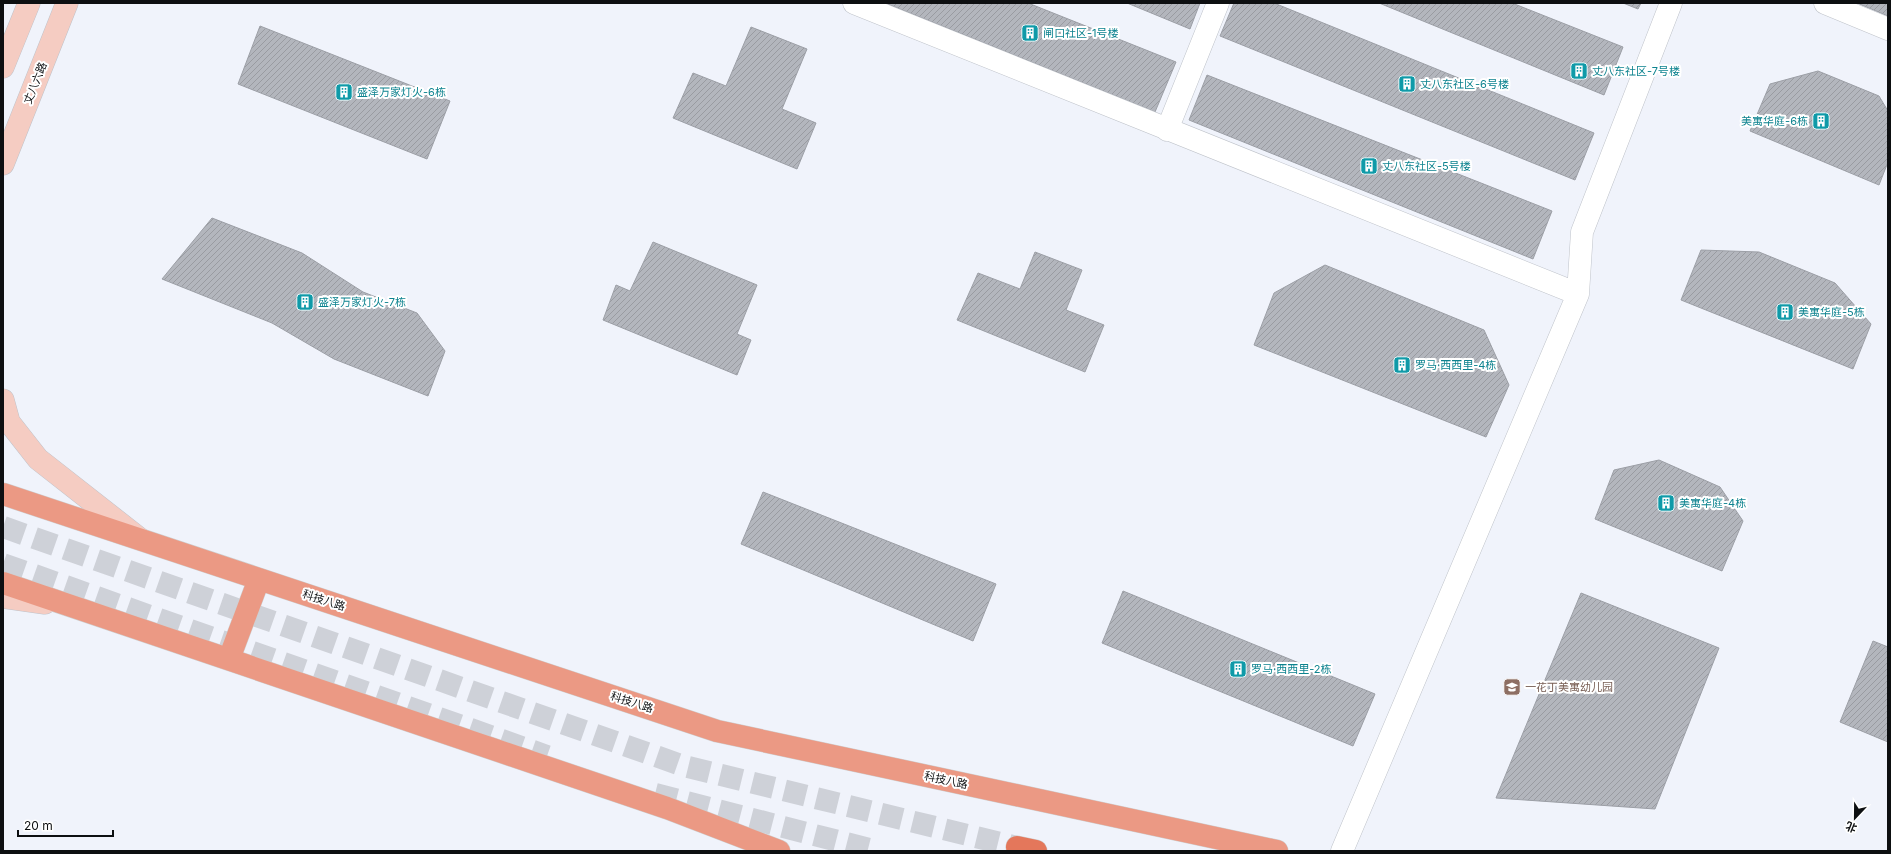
<svg xmlns="http://www.w3.org/2000/svg" width="1891" height="854" viewBox="0 0 1891 854" font-family="Inter,'Noto Sans SC',sans-serif">
<style>
.building{fill:url(#building-hatch);stroke:#9c9fa6}
.lines{fill:none;stroke-linecap:round;stroke-linejoin:round}
.trunk-tunnel{stroke:#ced1d8;stroke-width:22;stroke-dasharray:22 11;stroke-linecap:butt}
.minor-casing{stroke:#bfc3ca;stroke-width:23}
.secondary-casing{stroke:#bfc3ca;stroke-width:23}
.primary-casing{stroke:#cfcfcf;stroke-width:23}
.trunk-casing{stroke:#cfcfcf;stroke-width:23}
.minor{stroke:#fff;stroke-width:22}
.secondary{stroke:#f5ccc2;stroke-width:22}
.primary{stroke:#eb9984;stroke-width:22}
.trunk{stroke:#e4775b;stroke-width:22}
.labels{text-anchor:middle;stroke-width:4;stroke-linejoin:round;paint-order:stroke}
.culture-label{font-size:11px;fill:#0d838f;stroke:#fff;text-anchor:start}
.street-label{font-size:11px;fill:#0d0f11;stroke:#fff}
.education-label{font-size:11px;fill:#785e54;stroke:#fff;text-anchor:start}
</style>
<defs>
<pattern id="building-hatch" width="6" height="6" patternUnits="userSpaceOnUse"><rect width="6" height="6" fill="#b3b6bd"/><path d="M-1 1l2-2M0 6l6-6M5 7l2-2" fill="none" stroke="#999ba1"/></pattern>
</defs>
<rect width="100%" height="100%" fill="#f0f3fb"/>
<path class="building" d="M 885,3 L 1028,3 L 1176,62 L 1155,112 Z
M 1127,3 L 1200,3 L 1190,29 Z
M 1234,3 L 1274,3 L 1594,133 L 1575,180 L 1220,36 Z
M 1379,3 L 1512,3 L 1623,47 L 1604,95 Z
M 1623,3 L 1641,3 L 1638,9 Z
M 1857,3 L 1888,3 L 1888,16 Z
M 260,26 L 450,101 L 427,159 L 238,84 Z
M 751,27 L 807,49 L 782,109 L 816,123 L 797,169 L 673,118 L 693,73 L 726,86 Z
M 1818,71 L 1879,96 L 1888,111 L 1888,162 L 1879,185 L 1750,131 L 1770,84 Z
M 1207,75 L 1552,211 L 1533,259 L 1189,120 Z
M 212,218 L 302,253 L 363,292 L 417,313 L 445,351 L 428,396 L 334,359 L 272,323 L 162,279 Z
M 653,242 L 757,285 L 737,334 L 751,340 L 737,375 L 603,320 L 616,285 L 630,291 Z
M 1701,250 L 1759,252 L 1835,283 L 1871,324 L 1853,369 L 1681,300 Z
M 1035,252 L 1082,270 L 1066,310 L 1104,325 L 1085,372 L 957,320 L 978,273 L 1020,289 Z
M 1325,265 L 1484,330 L 1509,385 L 1486,437 L 1254,345 L 1274,293 Z
M 1659,460 L 1720,487 L 1743,521 L 1722,571 L 1595,519 L 1614,470 Z
M 763,492 L 996,584 L 973,641 L 741,544 Z
M 1123,591 L 1375,694 L 1353,746 L 1102,643 Z
M 1581,593 L 1719,648 L 1655,809 L 1496,798 Z
M 1873,641 L 1888,647 L 1888,742 L 1840,722 Z"/>
<g class="lines">
<path class="trunk-tunnel" d="M 3,527 L 684,766 L 1017,847
M 3,564 L 547,756
M 655,794 L 877,851"/>
<defs>
<path id="minor" d="M 854,3 L 1578,294
M 1825,3 L 1888,29
M 1167,130 L 1218,3
M 1342,851 L 1578,294 L 1582,232 L 1671,3"/>
<path id="secondary" d="M 3,67 L 29,3
M 3,164 L 67,3
M 3,400 L 9,422 L 38,459 L 140,539
M 3,597 L 45,603"/>
<path id="primary" d="M 3,494 L 717,731 L 1277,851
M 3,583 L 667,808 L 779,851
M 229,659 L 259,579"/>
<path id="trunk" d="M 1017,847 L 1036,851"/>
</defs>
<use href="#minor" class="minor-casing"/>
<use href="#secondary" class="secondary-casing"/>
<use href="#primary" class="primary-casing"/>
<use href="#trunk" class="trunk-casing"/>
<use href="#minor" class="minor"/>
<use href="#secondary" class="secondary"/>
<use href="#primary" class="primary"/>
<use href="#trunk" class="trunk"/>
</g>
<defs>
<symbol id="building-square" viewBox="-11 -11 22 22"><rect x="-9" y="-9" width="18" height="18" rx="4" fill="#0f9aa8" stroke="#fff"/><path d="M-4-6H4V6H1V3H-1V6H-4ZM-2.5-4.3h1.7v1.8h-1.7ZM.8-4.3h1.7v1.8H.8ZM-2.5-1h1.7V.8h-1.7ZM.8-1h1.7V.8H.8Z" fill="#fff"/></symbol>
<symbol id="school-square" viewBox="-11 -11 22 22"><rect x="-9" y="-9" width="18" height="18" rx="4" fill="#8d6e63" stroke="#fff"/><path d="M0-5L7-2L0 1L-7-2ZM-4 1L0 2.5L4 1V4Q0 6-4 4Z" fill="#fff"/></symbol>
</defs>
<g fill-rule="evenodd">
<use href="#building-square" x="1020" y="23" width="20" height="20"/>
<use href="#building-square" x="1569" y="61" width="20" height="20"/>
<use href="#building-square" x="1397" y="74" width="20" height="20"/>
<use href="#building-square" x="334" y="82" width="20" height="20"/>
<use href="#building-square" x="1811" y="111" width="20" height="20"/>
<use href="#building-square" x="1359" y="156" width="20" height="20"/>
<use href="#building-square" x="295" y="292" width="20" height="20"/>
<use href="#building-square" x="1775" y="302" width="20" height="20"/>
<use href="#building-square" x="1392" y="355" width="20" height="20"/>
<use href="#building-square" x="1656" y="493" width="20" height="20"/>
<use href="#building-square" x="1228" y="659" width="20" height="20"/>
<use href="#school-square" x="1502" y="677" width="20" height="20"/>
</g>
<g class="labels">
<g class="culture-label">
<text x="1043" y="37">闸口社区-1号楼</text>
<text x="1592" y="75">丈八东社区-7号楼</text>
<text x="1420" y="88">丈八东社区-6号楼</text>
<text x="357" y="96">盛泽万家灯火-6栋</text>
<text x="1808" y="125" text-anchor="end">美寓华庭-6栋</text>
<text x="1382" y="170">丈八东社区-5号楼</text>
<text x="318" y="306">盛泽万家灯火-7栋</text>
<text x="1798" y="316">美寓华庭-5栋</text>
<text x="1415" y="369">罗马·西西里-4栋</text>
<text x="1679" y="507">美寓华庭-4栋</text>
<text x="1251" y="673">罗马·西西里-2栋</text>
</g>
<g class="street-label">
<text transform="translate(35 83) rotate(-68)" y="4">丈八六路</text>
<text transform="translate(324 600) rotate(18)" y="4">科技八路</text>
<text transform="translate(632 702) rotate(18)" y="4">科技八路</text>
<text transform="translate(946 780) rotate(12)" y="4">科技八路</text>
</g>
<g class="education-label">
<text x="1525" y="691">一花丁美寓幼儿园</text>
</g>
</g>
<rect width="1891" height="854" fill="none" stroke="#0d0f11" stroke-width="8"/>
<g transform="translate(1855 818) rotate(202)" stroke="#ffffff" stroke-width="3" paint-order="stroke">
<path d="M0-3L7 15L0 10L-7 15Z" fill="#0d0f11"/>
<text y="-6" font-size="11" font-weight="bold" text-anchor="middle" fill="#0d0f11">北</text>
</g>
<path d="M18 830v6h95v-6" fill="none" stroke="#0d0f11" stroke-width="2"/>
<text x="24" y="830" font-size="12" fill="#0d0f11" stroke="#ffffff" stroke-width="3" paint-order="stroke">20 m</text>
</svg>
